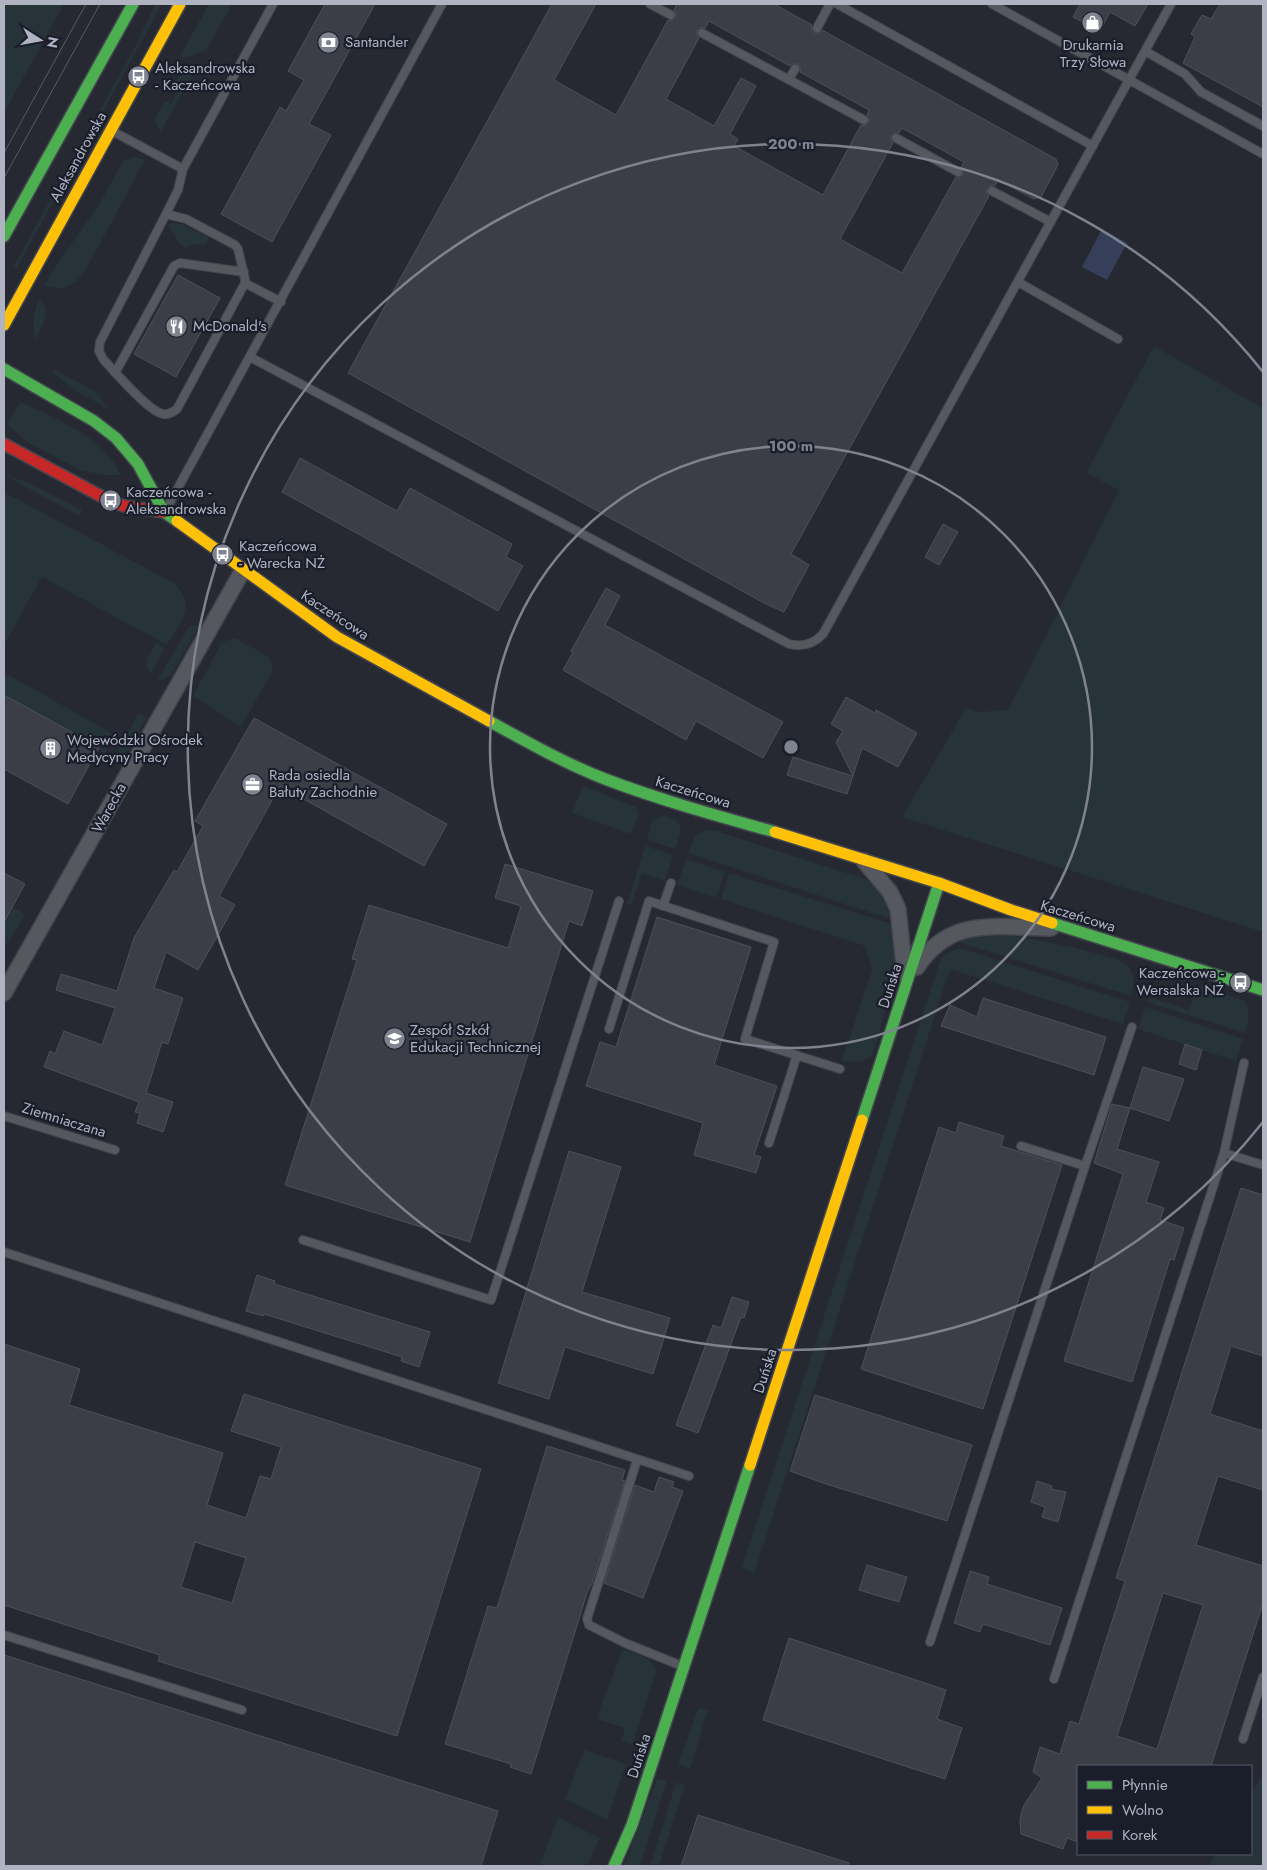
<svg xmlns="http://www.w3.org/2000/svg" width="1267" height="1870" viewBox="0 0 1267 1870" font-family="Jost,sans-serif">
<style>
.green{fill:#263338}
.water{fill:#363f59}
.building{fill:#3b3e46;stroke:#4d5059;fill-rule:evenodd}
.lines{fill:none;stroke-linecap:round;stroke-linejoin:round}
.lane-casing{stroke:#42444a;stroke-width:10}
.street-casing{stroke:#42444a;stroke-width:18}
.fast-casing{stroke:#43464e;stroke-width:14}
.slow-casing{stroke:#43464e;stroke-width:14}
.jam-casing{stroke:#43464e;stroke-width:14}
.lane{stroke:#55585f;stroke-width:8}
.street{stroke:#55585f;stroke-width:15}
.fast{stroke:#4caf50;stroke-width:11}
.slow{stroke:#ffc107;stroke-width:11}
.jam{stroke:#c62828;stroke-width:11}
.tram{stroke:#595b62;stroke-width:1}
.ring{fill:none;stroke:#7f838f;stroke-width:2.5}
.labels{text-anchor:middle;stroke-width:4.5;stroke-linejoin:round;paint-order:stroke}
.poi-label{font-size:15px;fill:#afb3c2;stroke:#1a1e2a;text-anchor:start}
.street-label{font-size:15px;fill:#afb3c2;stroke:#1a1e2a}
.centre{fill:#7f838f;stroke:#1a1e2a;stroke-width:2.5}
.ring-label{font-size:15px;text-anchor:middle;font-weight:bold;fill:#7f838f;stroke:#1a1e2a;stroke-width:4.5;stroke-linejoin:round;paint-order:stroke}
</style>
<rect width="100%" height="100%" fill="#262931"/>
<path class="green" d="M 4,4 L 64,4 L 4,113 Z
M 155,4 L 162,4 L 17,268 L 13,267 L 135,47 Z
M 209,4 L 232,4 L 206,51 L 183,58 L 180,56 Z
M 196,63 L 199,64 L 161,131 L 159,130 L 155,119 L 165,101 L 171,104 L 178,89 L 173,86 L 184,66 Z
M 135,157 L 145,160 L 84,273 C 73,286 61,292 45,285 L 53,270 L 98,206 L 122,163 L 125,160 Z
M 172,223 L 182,224 L 209,238 L 206,245 L 195,244 L 185,248 L 179,243 L 168,226 Z
M 38,299 C 55,310 41,327 34,341 L 33,319 Z
M 1154,346 L 1263,408 L 1263,932 L 902,817 L 966,708 L 979,712 L 1008,710 L 1119,490 L 1086,473 Z
M 55,370 L 95,391 L 109,409 L 77,392 L 53,373 Z
M 20,402 C 51,414 110,441 120,475 L 102,475 L 80,470 L 27,442 L 7,424 Z
M 4,475 L 27,482 L 82,510 L 79,516 Z
M 4,492 L 174,583 C 198,607 181,620 167,645 L 42,577 L 4,645 Z
M 190,625 L 199,627 L 171,675 L 164,679 L 157,681 Z
M 235,638 L 269,657 L 273,670 L 241,727 L 193,696 L 222,642 Z
M 156,643 L 165,648 L 151,674 C 141,663 150,654 156,643 Z
M 5,673 L 115,735 L 105,754 L 97,750 L 99,747 L 4,695 L 4,677 Z
M 139,713 L 147,717 L 128,752 L 115,756 Z
M 583,786 L 636,807 L 639,814 L 631,834 L 572,813 Z
M 664,815 C 687,823 681,830 675,849 L 647,840 L 652,821 Z
M 705,830 L 716,831 L 865,879 C 881,891 888,902 894,920 L 688,853 L 695,836 Z
M 645,846 L 673,855 L 665,881 L 642,873 L 631,906 L 627,904 Z
M 686,859 L 725,872 L 716,898 L 677,885 Z
M 729,873 L 895,925 C 897,971 886,1013 872,1056 C 862,1064 854,1063 842,1060 L 872,970 L 865,946 L 721,899 Z
M 12,907 L 25,914 L 8,944 L 4,942 L 4,921 Z
M 998,934 C 1034,939 1069,945 1104,956 C 1111,958 1121,960 1126,964 C 1136,973 1134,985 1131,996 L 952,940 L 966,935 Z
M 960,948 L 1130,1002 L 1123,1024 L 950,969 L 754,1574 L 742,1567 L 941,958 L 949,952 Z
M 1200,986 L 1243,1000 C 1252,1012 1249,1020 1245,1033 L 1147,1002 L 1149,997 L 1189,1010 L 1194,993 Z
M 1145,1007 L 1243,1039 L 1236,1061 L 1138,1029 Z
M 623,1649 C 636,1653 649,1657 657,1669 L 632,1745 L 621,1741 L 625,1728 L 596,1719 Z
M 698,1708 L 708,1710 L 690,1769 L 678,1764 Z
M 584,1750 L 626,1764 L 607,1820 L 565,1799 Z
M 1263,1773 L 1263,1866 L 1208,1866 L 1216,1854 L 1251,1854 L 1251,1794 Z
M 660,1779 L 667,1780 L 640,1866 L 624,1866 L 657,1780 Z
M 676,1782 L 685,1785 L 659,1866 L 650,1866 Z
M 558,1817 L 600,1838 L 587,1866 L 539,1866 Z"/>
<path class="water" d="M 1102,229 L 1127,243 L 1107,280 L 1082,267 Z"/>
<path class="building" d="M 325,4 L 375,4 L 309,124 L 331,135 L 272,242 L 221,214 L 280,107 L 286,111 L 304,80 L 288,71 Z
M 552,4 L 596,4 L 554,80 L 616,115 L 668,20 L 672,21 L 676,18 L 677,14 L 674,10 L 677,4 L 774,4 L 812,25 L 811,29 L 814,33 L 818,34 L 822,30 L 1056,159 L 1058,165 L 1041,197 L 1034,199 L 998,180 L 995,186 L 991,185 L 987,188 L 986,192 L 989,196 L 791,554 L 809,565 L 784,612 L 764,603 L 348,373 ZM 709,21 L 790,66 L 793,64 L 797,64 L 800,67 L 800,72 L 869,110 L 867,115 L 870,119 L 869,123 L 865,126 L 861,125 L 823,195 L 734,146 L 738,139 L 730,134 L 756,86 L 741,78 L 714,126 L 666,99 L 699,38 L 696,34 L 697,30 L 701,27 L 705,28 ZM 902,128 L 964,162 L 961,167 L 963,170 L 963,174 L 960,177 L 956,177 L 902,273 L 840,239 L 893,143 L 891,140 L 891,136 L 894,133 L 899,133 Z
M 1080,4 L 1148,4 L 1135,26 L 1110,12 L 1100,31 L 1073,17 Z
M 1220,4 L 1263,4 L 1263,107 L 1183,63 L 1195,37 L 1191,34 L 1202,15 L 1211,19 Z
M 178,275 L 220,298 L 176,377 L 134,354 Z
M 300,458 L 397,511 L 410,488 L 512,544 L 506,557 L 523,566 L 498,611 L 282,492 Z
M 943,524 L 958,532 L 939,565 L 925,557 Z
M 606,588 L 620,596 L 605,625 L 783,722 L 763,758 L 696,721 L 686,740 L 563,670 L 573,652 L 571,651 Z
M 4,695 L 99,747 L 68,804 L 4,769 Z
M 846,697 L 875,713 L 876,710 L 917,733 L 898,767 L 862,748 L 847,794 L 787,775 L 793,757 L 853,776 L 836,742 L 843,731 L 831,724 Z
M 254,718 L 447,824 L 424,866 L 280,786 L 219,896 L 235,905 L 198,970 L 166,952 L 154,988 L 183,998 L 168,1044 L 162,1042 L 146,1093 L 173,1102 L 163,1132 L 137,1123 L 140,1113 L 135,1112 L 139,1102 L 44,1067 L 50,1051 L 55,1054 L 64,1031 L 102,1045 L 115,1008 L 56,990 L 61,974 L 117,991 L 134,938 L 174,870 L 177,872 L 203,826 L 195,821 Z
M 505,864 L 593,891 L 582,926 L 569,921 L 470,1242 L 285,1185 L 357,960 L 352,959 L 369,905 L 508,948 L 521,906 L 495,898 Z
M 4,873 L 25,884 L 4,922 Z
M 657,917 L 751,947 L 714,1065 L 777,1086 L 754,1155 L 761,1157 L 756,1173 L 694,1155 L 703,1123 L 586,1086 L 600,1042 L 616,1047 Z
M 983,998 L 1106,1037 L 1094,1075 L 941,1026 L 950,1005 L 977,1017 Z
M 1185,1044 L 1202,1050 L 1196,1070 L 1179,1064 Z
M 1143,1067 L 1184,1079 L 1169,1121 L 1130,1108 Z
M 1112,1104 L 1130,1108 L 1117,1149 L 1159,1162 L 1146,1202 L 1164,1208 L 1160,1220 L 1184,1228 L 1174,1260 L 1170,1259 L 1132,1382 L 1064,1361 L 1123,1174 L 1094,1163 Z
M 959,1122 L 1004,1136 L 1001,1146 L 1062,1165 L 983,1409 L 861,1369 L 939,1127 L 956,1133 Z
M 569,1151 L 621,1167 L 582,1292 L 670,1318 L 653,1374 L 565,1347 L 549,1399 L 498,1383 Z
M 1241,1188 L 1263,1195 L 1263,1356 L 1231,1346 L 1210,1414 L 1263,1431 L 1263,1490 L 1218,1476 L 1196,1545 L 1263,1566 L 1263,1603 L 1211,1766 L 1078,1766 L 1078,1842 L 1067,1838 L 1063,1849 L 1021,1834 L 1020,1822 L 1021,1814 L 1024,1805 L 1042,1778 L 1033,1772 L 1040,1747 L 1060,1754 L 1070,1721 L 1079,1724 L 1125,1581 L 1116,1578 ZM 1163,1593 L 1203,1605 L 1157,1749 L 1117,1736 Z
M 257,1275 L 275,1281 L 274,1284 L 430,1332 L 419,1367 L 401,1361 L 402,1357 L 264,1314 L 263,1316 L 246,1311 Z
M 732,1297 L 749,1302 L 744,1318 L 741,1317 L 698,1433 L 676,1425 L 713,1325 L 721,1328 Z
M 4,1344 L 80,1369 L 69,1405 L 223,1453 L 207,1505 L 246,1518 L 260,1476 L 271,1479 L 281,1447 L 231,1431 L 244,1394 L 481,1469 L 397,1736 L 158,1661 L 160,1655 L 4,1605 ZM 195,1542 L 246,1558 L 232,1603 L 181,1587 Z
M 815,1395 L 972,1445 L 947,1521 L 826,1484 L 790,1471 Z
M 547,1446 L 625,1470 L 622,1480 L 625,1481 L 592,1583 L 587,1593 L 575,1632 L 531,1774 L 510,1767 L 511,1764 L 445,1744 L 488,1606 L 497,1608 Z
M 659,1477 L 674,1482 L 672,1487 L 683,1491 L 643,1598 L 604,1583 L 635,1485 L 654,1492 Z
M 1037,1481 L 1052,1486 L 1051,1489 L 1066,1492 L 1058,1522 L 1042,1517 L 1045,1507 L 1031,1502 Z
M 867,1565 L 907,1577 L 899,1602 L 859,1590 Z
M 970,1571 L 989,1577 L 987,1584 L 1062,1608 L 1050,1645 L 983,1624 L 980,1632 L 954,1623 Z
M 789,1638 L 946,1690 L 937,1719 L 962,1728 L 945,1779 L 763,1720 Z
M 4,1655 L 498,1811 L 481,1866 L 4,1866 Z
M 698,1815 L 849,1863 L 848,1866 L 681,1866 Z"/>
<g class="lines">
<defs>
<path id="lane" d="M 650,4 L 671,15
M 837,4 L 1093,146
M 992,4 L 1263,154
M 817,28 L 830,4
M 702,33 L 864,120
M 1145,51 L 1185,74 L 1201,92 L 1263,126
M 789,79 L 795,69
M 114,132 L 183,169 L 273,4
M 896,138 L 958,172
M 992,191 L 1051,222
M 166,214 L 186,219 L 235,245 L 238,249 L 245,279 L 245,283 L 177,409 C 173,412 169,415 163,414 C 149,412 114,371 103,359 L 99,351 L 100,342 L 166,214 L 178,190 L 183,169
M 1018,282 L 1118,339
M 245,283 L 281,302
M 250,357 L 789,644 C 802,647 814,644 823,634 L 1171,4
M 115,373 L 174,266 L 180,263 L 244,272
M 167,508 L 442,4
M 663,906 L 671,883
M 609,1029 L 649,901 L 774,942 L 745,1039 L 840,1069
M 4,1116 L 115,1150
M 769,1143 L 797,1055
M 1224,1153 L 1244,1063
M 1085,1166 L 1132,1027
M 303,1240 L 491,1300 L 619,901
M 4,1252 L 689,1476
M 637,1460 L 587,1619 L 589,1625 L 625,1643 L 682,1666
M 4,1635 L 242,1710
M 930,1642 L 1085,1166 L 1021,1146
M 1054,1679 L 1224,1153 L 1263,1165
M 1243,1739 L 1263,1677"/>
<path id="street" d="M 864,861 L 890,892 L 898,909 L 905,974
M 917,967 C 951,915 997,928 1051,928
M 4,993 L 243,570"/>
<path id="fast" d="M 4,236 L 133,4
M 4,369 L 94,421 L 116,438 L 138,464 L 164,512 L 177,521
M 489,721 C 525,741 566,764 605,779 C 660,800 718,816 775,832
M 1052,923 L 1263,990
M 862,1120 L 939,883
M 614,1866 L 632,1825 L 750,1465"/>
<path id="slow" d="M 4,325 L 180,4
M 177,521 L 337,637 L 489,721
M 775,832 L 939,883 L 1011,910 L 1052,923
M 750,1465 L 862,1120"/>
<path id="jam" d="M 4,444 L 110,501 L 124,506 L 164,512"/>
</defs>
<use href="#lane" class="lane-casing"/>
<use href="#street" class="street-casing"/>
<use href="#fast" class="fast-casing"/>
<use href="#slow" class="slow-casing"/>
<use href="#jam" class="jam-casing"/>
<use href="#lane" class="lane"/>
<use href="#street" class="street"/>
<use href="#fast" class="fast"/>
<use href="#slow" class="slow"/>
<use href="#jam" class="jam"/>
<path class="tram" d="M 4,153 L 86,4
M 4,178 L 100,4"/>
</g>
<g class="ring">
<circle cx="791" cy="747" r="301"/>
<path d="M1263 1122A603 603 0 1 1 1263 372"/>
</g>
<defs>
<symbol id="shop-disc" viewBox="-11 -11 22 22"><circle r="9.5" fill="#7f838f" stroke="#1a1e2a"/><path d="M-5-2.5h2.3a2.7 3.5 0 0 1 5.4 0H5L5.5 6h-11ZM-1.5-2.5h3a1.5 2.3 0 0 0-3 0Z" fill="#fff"/></symbol>
<symbol id="bank-disc" viewBox="-11 -11 22 22"><circle r="9.5" fill="#7f838f" stroke="#1a1e2a"/><path d="M-6-4H6V4H-6ZM0-2.3a2.3 2.3 0 1 0 0 4.6a2.3 2.3 0 1 0 0-4.6Z" fill="#fff"/></symbol>
<symbol id="bus-disc" viewBox="-11 -11 22 22"><circle r="9.5" fill="#7f838f" stroke="#1a1e2a"/><path d="M-5-6H5V4H4V6H2V4H-2V6H-4V4H-5ZM-3.5-4V0h7V-4ZM-3.5 1.2v1.5H-2V1.2ZM2 1.2v1.5H3.5V1.2Z" fill="#fff"/></symbol>
<symbol id="restaurant-disc" viewBox="-11 -11 22 22"><circle r="9.5" fill="#7f838f" stroke="#1a1e2a"/><path d="M-5-6h1v4h1v-4h1v4h1v-4h1v5L-1.5 .5V6h-2V.5L-5-1ZM5-6V6H3V1.5H1.5Q1.5-4 5-6Z" fill="#fff"/></symbol>
<symbol id="building-disc" viewBox="-11 -11 22 22"><circle r="9.5" fill="#7f838f" stroke="#1a1e2a"/><path d="M-4-6H4V6H1V3H-1V6H-4ZM-2.5-4.3h1.7v1.8h-1.7ZM.8-4.3h1.7v1.8H.8ZM-2.5-1h1.7V.8h-1.7ZM.8-1h1.7V.8H.8Z" fill="#fff"/></symbol>
<symbol id="office-disc" viewBox="-11 -11 22 22"><circle r="9.5" fill="#7f838f" stroke="#1a1e2a"/><path d="M-6-3h4V-5.5h4V-3h4V5H-6ZM-1-4.5V-3h2v-1.5ZM-6 0V1H6V0Z" fill="#fff"/></symbol>
<symbol id="school-disc" viewBox="-11 -11 22 22"><circle r="9.5" fill="#7f838f" stroke="#1a1e2a"/><path d="M0-5L7-2L0 1L-7-2ZM-4 1L0 2.5L4 1V4Q0 6-4 4Z" fill="#fff"/></symbol>
</defs>
<g fill-rule="evenodd">
<use href="#shop-disc" x="1080" y="10" width="25" height="25"/>
<use href="#bank-disc" x="316" y="30" width="25" height="25"/>
<use href="#bus-disc" x="126" y="64" width="25" height="25"/>
<use href="#restaurant-disc" x="164" y="314" width="25" height="25"/>
<use href="#bus-disc" x="98" y="488" width="25" height="25"/>
<use href="#bus-disc" x="210" y="542" width="25" height="25"/>
<use href="#building-disc" x="38" y="736" width="25" height="25"/>
<use href="#office-disc" x="240" y="772" width="25" height="25"/>
<use href="#bus-disc" x="1228" y="970" width="25" height="25"/>
<use href="#school-disc" x="382" y="1026" width="25" height="25"/>
</g>
<g class="labels">
<g class="poi-label">
<text x="345" y="47">Santander</text>
<text x="1093" y="50" text-anchor="middle">Drukarnia<tspan x="1093" dy="17">Trzy Słowa</tspan></text>
<text x="155" y="73">Aleksandrowska<tspan x="155" dy="17">- Kaczeńcowa</tspan></text>
<text x="193" y="331">McDonald's</text>
<text x="126" y="497">Kaczeńcowa -<tspan x="126" dy="17">Aleksandrowska</tspan></text>
<text x="239" y="551">Kaczeńcowa<tspan x="239" dy="17">- Warecka NŻ</tspan></text>
<text x="67" y="745">Wojewódzki Ośrodek<tspan x="67" dy="17">Medycyny Pracy</tspan></text>
<text x="269" y="780">Rada osiedla<tspan x="269" dy="17">Bałuty Zachodnie</tspan></text>
<text x="1224" y="978" text-anchor="end">Kaczeńcowa -<tspan x="1224" dy="17">Wersalska NŻ</tspan></text>
<text x="410" y="1035">Zespół Szkół<tspan x="410" dy="17">Edukacji Technicznej</tspan></text>
</g>
<g class="street-label">
<text transform="translate(78 157) rotate(-61)" y="5">Aleksandrowska</text>
<text transform="translate(335 615) rotate(33)" y="5">Kaczeńcowa</text>
<text transform="translate(693 792) rotate(17)" y="5">Kaczeńcowa</text>
<text transform="translate(109 808) rotate(-61)" y="5">Warecka</text>
<text transform="translate(1078 916) rotate(17)" y="5">Kaczeńcowa</text>
<text transform="translate(890 986) rotate(-72)" y="5">Duńska</text>
<text transform="translate(64 1120) rotate(17)" y="5">Ziemniaczana</text>
<text transform="translate(765 1371) rotate(-72)" y="5">Duńska</text>
<text transform="translate(639 1756) rotate(-72)" y="5">Duńska</text>
</g>
</g>
<circle cx="791" cy="747" r="8" class="centre"/>
<g class="ring-label">
<text x="791" y="149">200 m</text>
<text x="791" y="451">100 m</text>
</g>
<rect width="1267" height="1870" fill="none" stroke="#afb3c2" stroke-width="10"/>
<rect x="1077" y="1765" width="175" height="90" fill="#1a1e2a" stroke="#565a67"/>
<rect x="1087" y="1781" width="25" height="8" fill="#4caf50" stroke="#565a67"/>
<text x="1122" y="1790" font-size="15" fill="#afb3c2">Płynnie</text>
<rect x="1087" y="1806" width="25" height="8" fill="#ffc107" stroke="#565a67"/>
<text x="1122" y="1815" font-size="15" fill="#afb3c2">Wolno</text>
<rect x="1087" y="1831" width="25" height="8" fill="#c62828" stroke="#565a67"/>
<text x="1122" y="1840" font-size="15" fill="#afb3c2">Korek</text>
<g transform="translate(40 40) rotate(101)" stroke="#1a1e2a" stroke-width="4" paint-order="stroke">
<path d="M0-4L9 19L0 12L-9 19Z" fill="#afb3c2"/>
<text y="-8" font-size="14" font-weight="bold" text-anchor="middle" fill="#afb3c2">N</text>
</g>
</svg>
